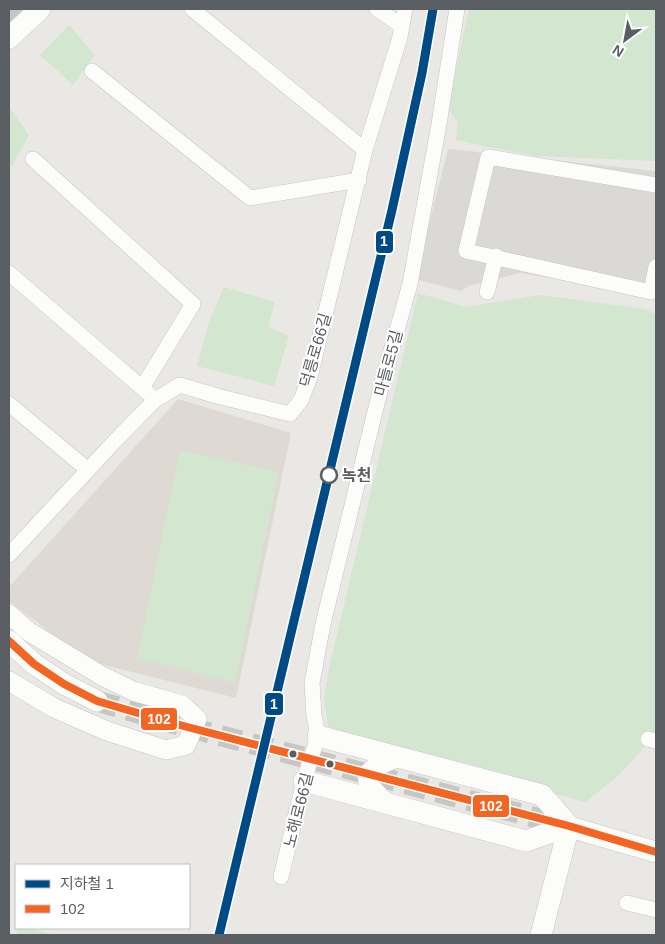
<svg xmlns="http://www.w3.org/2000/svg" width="665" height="944" viewBox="0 0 665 944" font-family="Arial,'Noto Sans KR',sans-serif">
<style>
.industrial{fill:#dbd9d5}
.education{fill:#dedad3}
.green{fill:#d3e6cf}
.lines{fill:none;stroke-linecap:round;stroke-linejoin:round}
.secondary-tunnel{stroke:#c6c6c4;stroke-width:21;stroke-dasharray:21 11;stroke-linecap:butt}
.trunk-tunnel{stroke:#c6c6c4;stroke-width:25;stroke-dasharray:25 12;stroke-linecap:butt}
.minor-casing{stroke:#c5c5c4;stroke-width:16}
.tertiary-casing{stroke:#c5c5c4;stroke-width:20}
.secondary-casing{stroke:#c6c6c6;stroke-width:22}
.minor{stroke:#fcfcfb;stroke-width:15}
.tertiary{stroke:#fcfcfb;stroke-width:19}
.secondary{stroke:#fcfcfb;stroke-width:21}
.bus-1-casing{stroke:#fff;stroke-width:11}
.bus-1{stroke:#f26522;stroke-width:8}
.metro-1-casing{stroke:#fff;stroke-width:12}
.metro-1{stroke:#004a85;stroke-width:9}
.stop-dot{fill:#fff;stroke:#5a5e62;stroke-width:2.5}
.bus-dot{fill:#5a5e62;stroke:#fff;stroke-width:2}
.labels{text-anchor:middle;stroke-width:4;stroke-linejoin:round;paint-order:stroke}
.street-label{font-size:16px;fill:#5a5e62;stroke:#fff}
.stop-label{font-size:16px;font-weight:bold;fill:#5a5e62;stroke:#fff;text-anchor:start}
.line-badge{stroke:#fff;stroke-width:2}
.badge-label{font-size:14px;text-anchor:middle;font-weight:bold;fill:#fff}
</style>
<rect width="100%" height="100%" fill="#eae8e4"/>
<path class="industrial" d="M 448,149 L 656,171 L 656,296 L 521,273 L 471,285 L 461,291 L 415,279 Z"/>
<path class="education" d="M 178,399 L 291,433 L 236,698 L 88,661 L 9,601 L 9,587 Z"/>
<path class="green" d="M 469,9 L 656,9 L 656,161 L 535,156 L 456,140 L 458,123 L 448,108 Z
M 69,25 L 95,55 L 73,85 L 40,55 Z
M 9,107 L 29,135 L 12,166 L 9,163 Z
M 224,287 L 275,302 L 268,327 L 289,336 L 274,386 L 197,366 L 209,322 Z
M 418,293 L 466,307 L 540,295 L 646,309 L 656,315 L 656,735 L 617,777 L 585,802 L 329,731 L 324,699 L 329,668 Z
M 180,450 L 279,472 L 235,683 L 137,658 Z
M 18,928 L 28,928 L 54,935 L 16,935 Z"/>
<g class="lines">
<path class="secondary-tunnel" d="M 97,701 L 172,723 L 556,823"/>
<path class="trunk-tunnel" d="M 9,24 L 24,9"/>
<defs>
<path id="minor" d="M 192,9 L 365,150
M 377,9 L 402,26
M 92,71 L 250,198 L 359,180
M 33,159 L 193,304 L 142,388
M 656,185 L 488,157 L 466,251 L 651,292 L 656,267
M 9,273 L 148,393
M 487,292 L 496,256
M 9,404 L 88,470
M 9,555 L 114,442 L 155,400 L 180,385 L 217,396 L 290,414 L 301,400 L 310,377 L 365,150 L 400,37 L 405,9
M 648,739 L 656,741
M 281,877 L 304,781 L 318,736 L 314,715 L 312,683 L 323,624 L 382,383 L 410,284 L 439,124 L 457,9
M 627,903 L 656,910"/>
<path id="tertiary" d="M 9,614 L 28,631 L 102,676 L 133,691 L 182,705 L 197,719 L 186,745 L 166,750 L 107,731 L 54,708 L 9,681"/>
<path id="secondary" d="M 9,38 L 40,9
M 9,641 L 34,664 L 64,684 L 97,701
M 318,736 L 542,795 L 569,826
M 304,781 L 526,841 L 569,826
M 385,803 L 370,788 L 368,775 C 377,765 384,761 398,757
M 556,823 L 656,852
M 541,935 L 569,826"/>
</defs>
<use href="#minor" class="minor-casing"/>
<use href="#tertiary" class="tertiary-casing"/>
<use href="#secondary" class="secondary-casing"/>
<use href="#minor" class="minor"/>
<use href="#tertiary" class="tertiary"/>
<use href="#secondary" class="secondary"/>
<defs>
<path id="bus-1" d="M 9,641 L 34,664 L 64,684 L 97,701 L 172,723 L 569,826 L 656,852"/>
</defs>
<use href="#bus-1" class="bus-1-casing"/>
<use href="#bus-1" class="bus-1"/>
<defs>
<path id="metro-1" d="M 219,935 L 392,210 L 422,73 L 433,9"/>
</defs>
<use href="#metro-1" class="metro-1-casing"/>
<use href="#metro-1" class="metro-1"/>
</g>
<circle class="stop-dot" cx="329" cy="475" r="8"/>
<g class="bus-dot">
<circle cx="293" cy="754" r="4.5"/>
<circle cx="330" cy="764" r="4.5"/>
</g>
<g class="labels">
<g class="street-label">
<text transform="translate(315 350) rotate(-74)" y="6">덕릉로66길</text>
<text transform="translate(388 363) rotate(-75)" y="6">마들로5길</text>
<text transform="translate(298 810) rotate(-76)" y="6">노해로66길</text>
</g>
<g class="stop-label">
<text x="342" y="481">녹천</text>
</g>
</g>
<g class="line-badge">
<rect x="375" y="230" width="19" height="24" rx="5" fill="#004a85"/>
<rect x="264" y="692" width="20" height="24" rx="5" fill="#004a85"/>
<rect x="140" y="707" width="38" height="24" rx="5" fill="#f26522"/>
<rect x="472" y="794" width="38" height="24" rx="5" fill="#f26522"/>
</g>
<g class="badge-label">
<text x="384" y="246">1</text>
<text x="274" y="709">1</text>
<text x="159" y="724">102</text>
<text x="491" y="811">102</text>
</g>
<rect width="665" height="944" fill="none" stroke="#5a5e62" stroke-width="20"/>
<rect x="15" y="864" width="175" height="65" fill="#ffffff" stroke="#bdbfc0"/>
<rect x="25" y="880" width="25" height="8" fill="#004a85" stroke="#bdbfc0"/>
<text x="60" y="889" font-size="15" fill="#5a5e62">지하철 1</text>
<rect x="25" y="905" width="25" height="8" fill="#f26522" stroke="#bdbfc0"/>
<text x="60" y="914" font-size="15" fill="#5a5e62">102</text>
<g transform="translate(625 40) rotate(212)" stroke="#ffffff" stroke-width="4" paint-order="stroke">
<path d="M0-4L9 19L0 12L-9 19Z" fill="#5a5e62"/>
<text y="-8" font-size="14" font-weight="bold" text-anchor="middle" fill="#5a5e62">N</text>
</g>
</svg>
